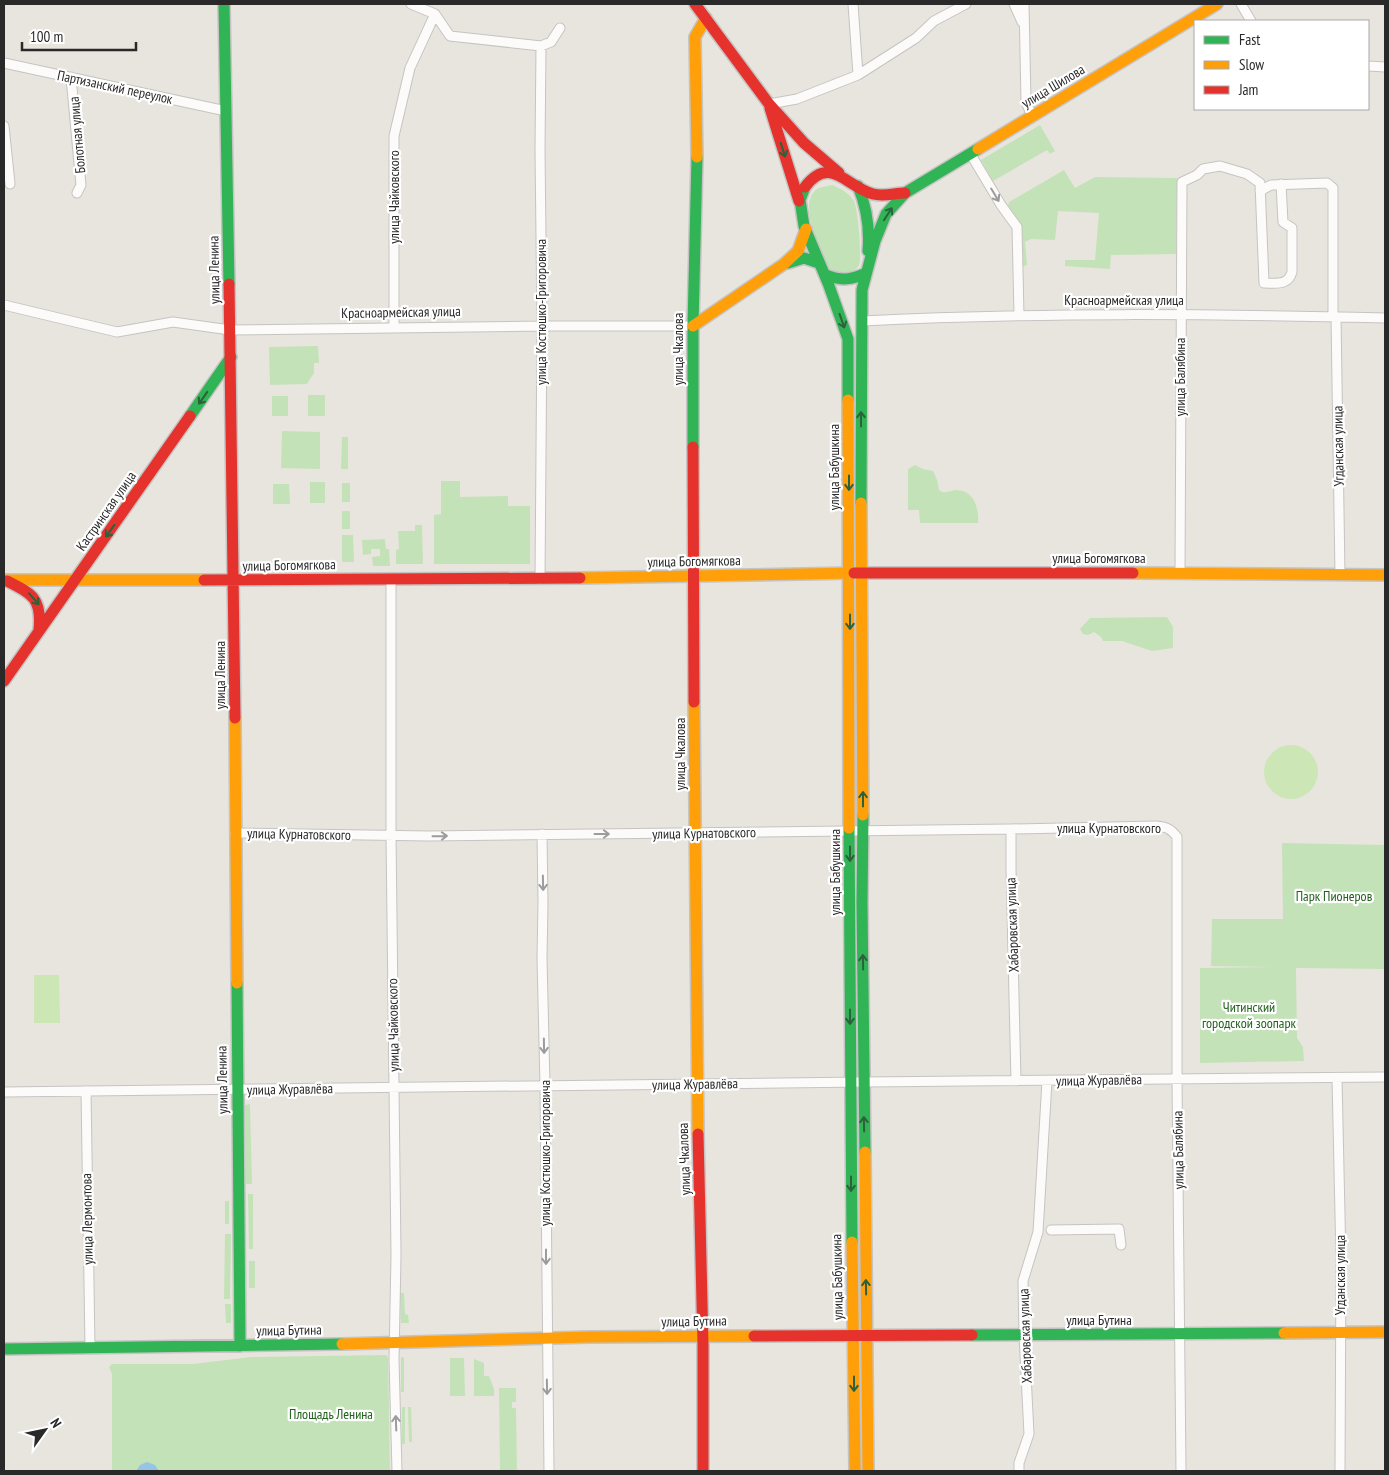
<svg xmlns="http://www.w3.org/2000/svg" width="1389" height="1475" viewBox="0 0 1389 1475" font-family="'PT Sans Narrow',sans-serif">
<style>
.green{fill:#c4e2b8}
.pitch{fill:#cde6b6}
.water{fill:#95c4e6}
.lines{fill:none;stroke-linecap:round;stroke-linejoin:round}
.street-casing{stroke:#c5c4c3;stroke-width:11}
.fast-casing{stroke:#c5c4c3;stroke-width:14}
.slow-casing{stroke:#c5c4c3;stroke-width:14}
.jam-casing{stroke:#c5c4c3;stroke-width:14}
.street{stroke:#fcfbfa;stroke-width:9}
.fast{stroke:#30b455;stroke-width:11}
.slow{stroke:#ff9f0a;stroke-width:11}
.jam{stroke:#e5322d;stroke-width:11}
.oneway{stroke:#2c613b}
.oneway2{stroke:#9d9c9c}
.labels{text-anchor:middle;stroke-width:4.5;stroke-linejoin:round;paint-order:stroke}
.street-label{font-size:14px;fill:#292929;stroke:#fff}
.park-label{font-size:14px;fill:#20621c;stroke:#fff}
</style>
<rect width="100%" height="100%" fill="#e8e5de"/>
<path class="green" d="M 1040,125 L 1055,151 L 1050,154 L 1047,150 L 993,181 L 981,160 Z
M 1064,170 L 1075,188 L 1095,177 L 1177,178 L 1176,254 L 1111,255 L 1110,269 L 1065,266 L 1065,260 L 1095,260 L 1099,213 L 1058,211 L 1055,240 L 1031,239 L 1025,242 L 1027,265 L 1021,267 L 1019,224 L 1008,206 L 1009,202 Z
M 832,185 C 840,188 849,193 854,201 C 858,209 862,256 859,265 C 857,269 851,273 847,276 L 832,272 L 827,266 C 820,248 797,203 817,189 C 820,187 828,186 832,185 Z
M 318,346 L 319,363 L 314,363 L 314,373 L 307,384 L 270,385 L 269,347 Z
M 308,395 L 325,395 L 325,416 L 308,416 Z
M 272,396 L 288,396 L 288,416 L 272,416 Z
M 282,431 L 320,432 L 320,469 L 281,468 Z
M 342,437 L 348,437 L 348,469 L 341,469 Z
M 915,465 L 923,469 L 933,471 L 937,480 L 939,490 L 942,492 C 947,493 950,491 955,490 C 974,489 979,508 978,523 L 920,523 L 919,510 L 908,510 L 908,469 Z
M 441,481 L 460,481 L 460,497 L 508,496 L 508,506 L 530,506 L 530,564 L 434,564 L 434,515 L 441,514 Z
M 310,482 L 325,482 L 325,503 L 310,503 Z
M 342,483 L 350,483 L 350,502 L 342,502 Z
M 273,484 L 289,484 L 290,504 L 273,504 Z
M 342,511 L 350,511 L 350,529 L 342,529 Z
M 415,525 L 422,525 L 423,564 L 396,564 L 396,550 L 399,549 L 398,531 L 415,531 Z
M 342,535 L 353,535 L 354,562 L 342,562 Z
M 385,539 L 386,549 L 389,549 L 390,566 L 373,566 L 372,557 L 380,556 L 380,549 L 371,549 L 371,554 L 363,555 L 362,540 Z
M 1167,617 L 1173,627 L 1173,648 L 1152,651 L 1122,641 L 1103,641 L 1101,637 L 1094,632 L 1088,635 L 1083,634 L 1080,629 L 1090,618 Z
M 1282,843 L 1385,845 L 1385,969 L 1296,968 L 1297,1038 L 1303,1047 L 1304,1061 L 1200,1063 L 1200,968 L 1274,967 L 1211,966 L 1212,919 L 1283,919 Z
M 250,1104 L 252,1184 L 246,1184 L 245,1105 Z
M 248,1194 L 253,1194 L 253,1249 L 249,1249 Z
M 225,1201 L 229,1201 L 229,1224 L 225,1224 Z
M 225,1234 L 231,1234 L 230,1299 L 224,1299 Z
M 249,1261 L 255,1261 L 255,1288 L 249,1288 Z
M 400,1293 L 404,1293 L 405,1314 L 408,1315 L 409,1323 L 401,1323 Z
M 225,1304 L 231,1304 L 231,1323 L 226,1323 Z
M 386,1355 L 388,1358 L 390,1471 L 112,1471 L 112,1374 L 109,1367 L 112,1364 L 193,1364 L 251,1357 Z
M 401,1357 L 404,1358 L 404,1392 L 401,1392 Z
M 450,1358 L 464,1358 L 465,1396 L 450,1396 Z
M 474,1359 L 484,1363 L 484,1376 L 489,1376 L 494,1389 L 494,1396 L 474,1396 Z
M 499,1388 L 516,1388 L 516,1402 L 512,1402 L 512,1408 L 516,1408 L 517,1471 L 500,1471 Z
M 402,1407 L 405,1407 L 405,1444 L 402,1444 Z
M 408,1407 L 411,1407 L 412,1442 L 409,1442 Z"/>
<path class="pitch" d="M1264 772a27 27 0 1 1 54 0a27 27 0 1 1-54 0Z
M 34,975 L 59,975 L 60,1023 L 34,1023 Z"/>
<path class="water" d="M 147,1462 L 155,1465 L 159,1471 L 136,1471 L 140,1465 Z"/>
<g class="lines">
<defs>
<path id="street" d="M 853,4 L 858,75
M 1014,4 L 1022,22
M 1024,4 L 1026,102 L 1032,116
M 1241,4 L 1251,21
M 435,14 L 450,36 L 541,46 L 551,42 L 560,28
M 4,63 L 226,111
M 1368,66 L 1385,67
M 71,77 L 81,185 L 77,193
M 769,104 L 797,99 L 858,75 L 916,38 L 934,21 L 966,4
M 4,126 L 10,184
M 970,153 L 1001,205 L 1017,227 L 1019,315
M 1260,191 L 1271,185 L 1327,183 L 1333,188 L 1333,317
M 4,305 L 117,332 L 173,322 L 230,330 L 542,326 L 693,326
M 1336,317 L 1340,575
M 862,321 C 1036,312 1211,314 1385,318
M 394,327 L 394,136 L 410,68 L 435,14 L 411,4
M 1180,573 L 1182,182 L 1197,175 L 1203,169 L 1220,166 L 1247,174 L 1260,183 L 1264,283 C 1276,283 1288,286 1292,272 L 1292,228 L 1283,222 L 1281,184
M 391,579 L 391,835 L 396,1255 L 394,1360 L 397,1471
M 540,579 L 542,326 L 540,149 L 541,46
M 1011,829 L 1011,869 L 1016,1081
M 235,833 L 429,836 L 1011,829 L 1156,826 C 1167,827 1171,829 1177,837 L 1177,1079 L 1181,1471
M 542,834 L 543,903 L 542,958 L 545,1086 L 549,1471
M 1337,1078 L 1341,1261 L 1340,1471
M 86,1091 L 90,1348
M 4,1092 L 864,1082 L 1385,1077
M 1051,1230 L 1119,1229 L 1121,1245
M 1019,1471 L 1019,1463 L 1029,1434 L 1024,1335 L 1023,1281 L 1038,1232 L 1047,1081"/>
<path id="fast" d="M 224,4 L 229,284
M 858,186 C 867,208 870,228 868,251
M 805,187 L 800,200 L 804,226 L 828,283 L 848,339 L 848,400
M 788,263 L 804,258 L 819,263
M 826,275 C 841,281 852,280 866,273
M 190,416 L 231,357
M 693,447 L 693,326 L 697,157
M 861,503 L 862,290 L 875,241 L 886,214 L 905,193 L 978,149
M 863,815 L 862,903 L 865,1152
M 849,828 L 852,1242
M 237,983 L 240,1346
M 972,1335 L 1284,1333
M 4,1349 L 342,1344"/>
<path id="slow" d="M 978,149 L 1217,4
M 697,157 L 695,37 L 706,18
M 693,326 L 784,264 L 798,251 L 806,229
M 848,400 L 849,828
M 861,503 L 863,815
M 1133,573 L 1385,575
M 580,578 L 854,573
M 4,580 L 204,580
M 694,702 L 698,1134
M 235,718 L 237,983
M 865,1152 L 868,1471
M 852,1242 L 855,1471
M 1284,1333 L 1385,1332
M 342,1344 L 589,1337 L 754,1336"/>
<path id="jam" d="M 695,4 L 769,104 L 804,143 L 839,173
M 770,108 L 799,201
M 805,187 C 830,154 847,187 873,194 C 884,197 895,193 905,193
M 229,284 L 235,718
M 693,447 L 694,702
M 854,573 L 1133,573
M 204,580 L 580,578
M 7,581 C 33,594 42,599 39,630
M 4,681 L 190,416
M 698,1134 L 703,1345 L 703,1471
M 754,1336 L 972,1335"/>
</defs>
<use href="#street" class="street-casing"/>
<use href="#fast" class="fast-casing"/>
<use href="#slow" class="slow-casing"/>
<use href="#jam" class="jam-casing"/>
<use href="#street" class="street"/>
<use href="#fast" class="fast"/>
<use href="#slow" class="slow"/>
<use href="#jam" class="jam"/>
</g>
<defs><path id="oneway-shaft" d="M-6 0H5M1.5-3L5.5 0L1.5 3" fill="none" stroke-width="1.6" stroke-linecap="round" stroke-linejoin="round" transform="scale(1.25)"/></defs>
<g class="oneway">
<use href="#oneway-shaft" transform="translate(783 150) rotate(72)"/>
<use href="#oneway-shaft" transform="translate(888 214) rotate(-57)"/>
<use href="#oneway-shaft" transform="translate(842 321) rotate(71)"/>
<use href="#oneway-shaft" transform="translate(203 398) rotate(125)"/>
<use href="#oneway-shaft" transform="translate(861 419) rotate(-90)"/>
<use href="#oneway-shaft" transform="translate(849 483) rotate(90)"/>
<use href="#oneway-shaft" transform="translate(110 531) rotate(126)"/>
<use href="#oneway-shaft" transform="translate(34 599) rotate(49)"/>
<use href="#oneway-shaft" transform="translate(850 622) rotate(90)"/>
<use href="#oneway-shaft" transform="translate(863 799) rotate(-90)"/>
<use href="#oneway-shaft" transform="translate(850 854) rotate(90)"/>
<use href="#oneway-shaft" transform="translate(863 962) rotate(-91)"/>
<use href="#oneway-shaft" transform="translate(850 1017) rotate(90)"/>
<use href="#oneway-shaft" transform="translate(864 1124) rotate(-91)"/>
<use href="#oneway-shaft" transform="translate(851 1184) rotate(90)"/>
<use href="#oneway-shaft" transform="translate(866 1287) rotate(-91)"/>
<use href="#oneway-shaft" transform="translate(854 1384) rotate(90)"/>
</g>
<g class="oneway2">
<use href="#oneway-shaft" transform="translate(995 195) rotate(59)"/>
<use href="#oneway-shaft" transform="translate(602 834)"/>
<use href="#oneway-shaft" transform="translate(440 836) rotate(-1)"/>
<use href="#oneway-shaft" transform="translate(543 883) rotate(89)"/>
<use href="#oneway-shaft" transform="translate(544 1046) rotate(89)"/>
<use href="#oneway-shaft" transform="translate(546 1257) rotate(90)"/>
<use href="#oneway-shaft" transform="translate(547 1387) rotate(89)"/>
<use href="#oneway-shaft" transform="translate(396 1423) rotate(-92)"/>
</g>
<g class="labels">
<g class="street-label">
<text transform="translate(1053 86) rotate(-31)" y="5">улица Шилова</text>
<text transform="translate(115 87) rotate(12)" y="5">Партизанский переулок</text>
<text transform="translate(77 135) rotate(-95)" y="5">Болотная улица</text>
<text transform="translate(394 197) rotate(-90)" y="5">улица Чайковского</text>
<text transform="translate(214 270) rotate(-91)" y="5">улица Ленина</text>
<text x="1124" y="305">Красноармейская улица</text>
<text transform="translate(401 312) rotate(-1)" y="5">Красноармейская улица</text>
<text transform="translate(541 312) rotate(-90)" y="5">улица Костюшко-Григоровича</text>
<text transform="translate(678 349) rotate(-90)" y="5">улица Чкалова</text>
<text transform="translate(1180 377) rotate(-90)" y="5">улица Балябина</text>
<text transform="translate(1338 446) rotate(-91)" y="5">Угданская улица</text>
<text transform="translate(834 467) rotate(-90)" y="5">улица Бабушкина</text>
<text transform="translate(106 511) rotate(-55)" y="5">Кастринская улица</text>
<text x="1099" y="563">улица Богомягкова</text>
<text transform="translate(694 561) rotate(-1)" y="5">улица Богомягкова</text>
<text transform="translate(289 565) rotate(-1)" y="5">улица Богомягкова</text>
<text transform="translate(220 675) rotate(-90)" y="5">улица Ленина</text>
<text transform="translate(680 754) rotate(-90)" y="5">улица Чкалова</text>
<text x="1109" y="833">улица Курнатовского</text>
<text transform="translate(704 833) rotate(-1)" y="5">улица Курнатовского</text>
<text transform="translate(299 834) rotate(1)" y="5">улица Курнатовского</text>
<text transform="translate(835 872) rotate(-90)" y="5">улица Бабушкина</text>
<text transform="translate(1012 925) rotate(-92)" y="5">Хабаровская улица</text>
<text transform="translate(393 1025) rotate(-91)" y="5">улица Чайковского</text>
<text transform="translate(222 1080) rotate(-91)" y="5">улица Ленина</text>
<text transform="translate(1099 1080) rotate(-1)" y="5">улица Журавлёва</text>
<text transform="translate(695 1084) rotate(-1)" y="5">улица Журавлёва</text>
<text transform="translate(290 1089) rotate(-1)" y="5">улица Журавлёва</text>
<text transform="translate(1178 1150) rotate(-91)" y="5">улица Балябина</text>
<text transform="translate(545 1153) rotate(-90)" y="5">улица Костюшко-Григоровича</text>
<text transform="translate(684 1159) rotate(-92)" y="5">улица Чкалова</text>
<text transform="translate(87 1219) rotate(-91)" y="5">улица Лермонтова</text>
<text transform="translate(1340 1275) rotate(-90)" y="5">Угданская улица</text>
<text transform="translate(837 1277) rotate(-91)" y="5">улица Бабушкина</text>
<text x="1099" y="1325">улица Бутина</text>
<text transform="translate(694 1321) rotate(-1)" y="5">улица Бутина</text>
<text transform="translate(289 1330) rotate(-1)" y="5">улица Бутина</text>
<text transform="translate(1025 1336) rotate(-92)" y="5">Хабаровская улица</text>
</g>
<g class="park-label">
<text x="1334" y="901">Парк Пионеров</text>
<text x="1249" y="1012">Читинский<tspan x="1249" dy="16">городской зоопарк</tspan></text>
<text x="331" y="1419">Площадь Ленина</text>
</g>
</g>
<rect width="1389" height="1475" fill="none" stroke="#292929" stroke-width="10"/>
<rect x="1194" y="20" width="175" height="90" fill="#ffffff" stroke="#a9a9a9"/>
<rect x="1204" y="36" width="25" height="8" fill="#30b455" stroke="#a9a9a9"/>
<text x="1239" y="45" font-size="15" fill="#292929">Fast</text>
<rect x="1204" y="61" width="25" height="8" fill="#ff9f0a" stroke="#a9a9a9"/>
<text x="1239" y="70" font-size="15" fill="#292929">Slow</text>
<rect x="1204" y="86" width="25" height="8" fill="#e5322d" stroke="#a9a9a9"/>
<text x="1239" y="95" font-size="15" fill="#292929">Jam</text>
<g transform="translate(45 1430) rotate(57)" stroke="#ffffff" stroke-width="4" paint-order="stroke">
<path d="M0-4L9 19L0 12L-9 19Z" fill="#292929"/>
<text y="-8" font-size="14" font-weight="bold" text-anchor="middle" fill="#292929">N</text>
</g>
<path d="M22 42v8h114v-8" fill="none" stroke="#292929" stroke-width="2.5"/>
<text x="30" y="42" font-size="15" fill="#292929" stroke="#ffffff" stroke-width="4" paint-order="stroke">100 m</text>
</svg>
